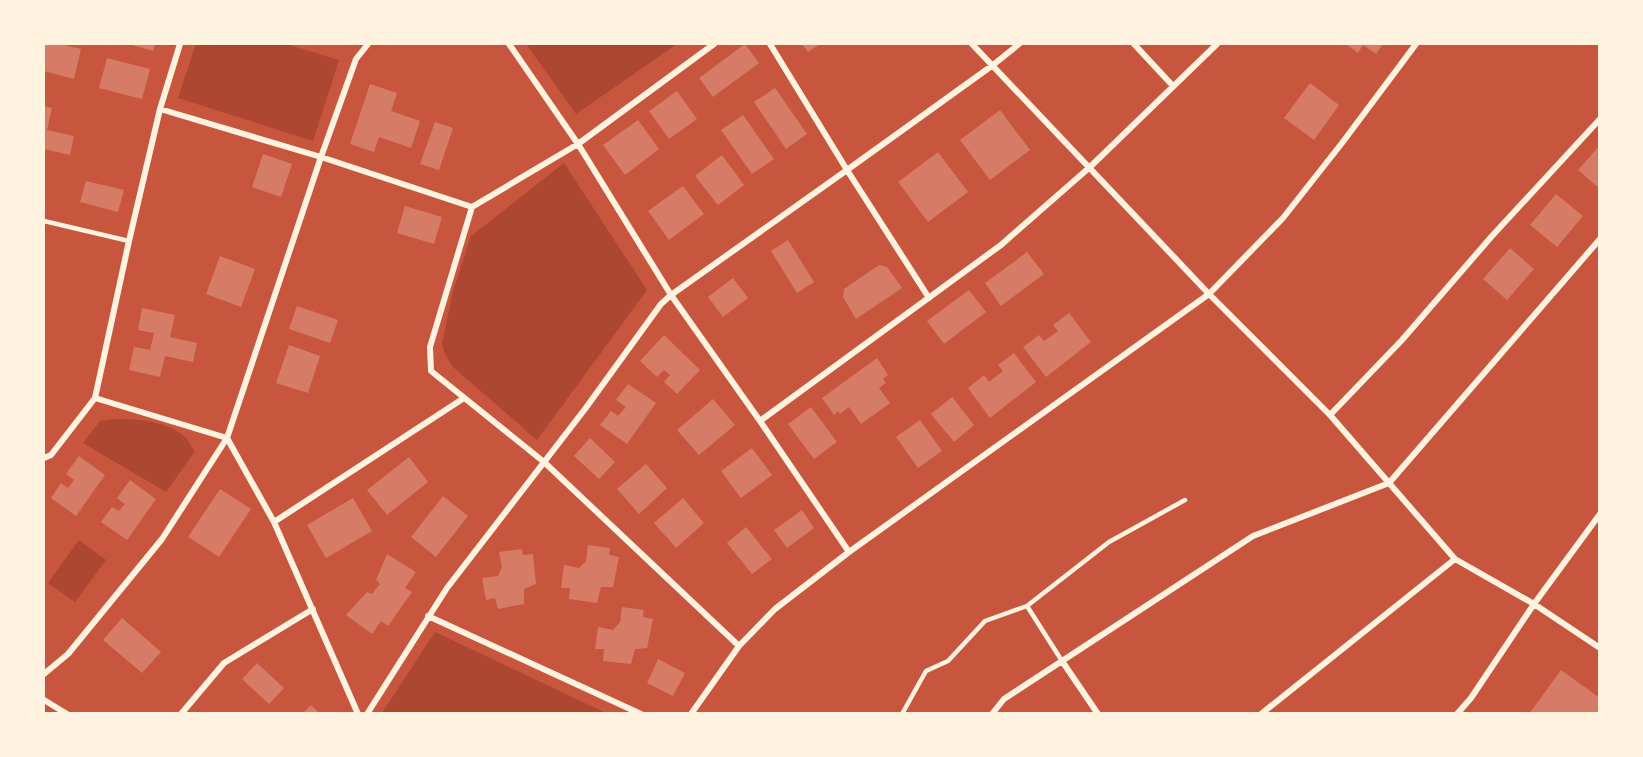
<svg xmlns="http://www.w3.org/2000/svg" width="1643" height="757" viewBox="0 0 1643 757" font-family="Poppins,sans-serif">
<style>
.green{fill:#ae4732}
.building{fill:#d67c66}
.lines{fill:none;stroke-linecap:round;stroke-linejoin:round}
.service{stroke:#fff3e0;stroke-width:4.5}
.minor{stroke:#fff3e0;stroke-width:6}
</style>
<rect width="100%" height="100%" fill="#c8553d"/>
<path class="green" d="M 196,44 L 287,44 L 339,60 L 313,141 L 178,98 Z
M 526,44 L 677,44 L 576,114 Z
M 564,163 L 647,290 L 537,440 L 453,367 L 445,354 L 442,344 L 453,291 L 471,236 Z
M 115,419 C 138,419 170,421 187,439 C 190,443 192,448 195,451 L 166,492 L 83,443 L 100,421 Z
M 79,540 L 106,560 L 75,602 L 48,583 Z
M 435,632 L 606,713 L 382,713 Z"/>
<path class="building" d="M 44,44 L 60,44 L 81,49 L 74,79 L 44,71 Z
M 128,44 L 155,44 L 153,51 Z
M 745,44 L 759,63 L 713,97 L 699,78 Z
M 802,44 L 820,44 L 808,52 Z
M 1346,44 L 1383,44 L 1376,54 L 1363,45 L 1358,53 Z
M 107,58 L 150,69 L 142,99 L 99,88 Z
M 1310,83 L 1339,105 L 1314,140 L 1284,118 Z
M 370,84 L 397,93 L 391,111 L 420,121 L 411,148 L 379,137 L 374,152 L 350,144 Z
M 775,88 L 807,134 L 786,149 L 754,102 Z
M 677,91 L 697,119 L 669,139 L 649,111 Z
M 44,106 L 52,108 L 47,130 L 74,136 L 70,155 L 44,149 Z
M 1000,110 L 1030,150 L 990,180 L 960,140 Z
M 743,115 L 774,159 L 752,174 L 721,130 Z
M 638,120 L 659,149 L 625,175 L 603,145 Z
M 435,122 L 453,128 L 439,170 L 420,164 Z
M 1600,145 L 1600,189 L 1578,170 Z
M 938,152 L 968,192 L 928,222 L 898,182 Z
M 263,154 L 292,164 L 281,197 L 252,187 Z
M 722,155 L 744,185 L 718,205 L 695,176 Z
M 86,181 L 124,190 L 118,212 L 80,202 Z
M 683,186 L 704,214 L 669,240 L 648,211 Z
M 1556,194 L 1583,216 L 1557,247 L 1530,225 Z
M 405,206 L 442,217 L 434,244 L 397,233 Z
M 788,240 L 814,282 L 797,293 L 771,251 Z
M 1510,248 L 1534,269 L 1507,300 L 1483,279 Z
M 1027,252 L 1044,274 L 1001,306 L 985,283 Z
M 220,256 L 255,269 L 241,307 L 206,294 Z
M 879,265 L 887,267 L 902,288 L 856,319 L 843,297 L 844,289 Z
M 733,278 L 748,298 L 723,317 L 708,297 Z
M 969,290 L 986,312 L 944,344 L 927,321 Z
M 297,306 L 338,320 L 330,343 L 289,329 Z
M 142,308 L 175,315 L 170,337 L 197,343 L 193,362 L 165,356 L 160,377 L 129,370 L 134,347 L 150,350 L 154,333 L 138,330 Z
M 1069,313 L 1091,342 L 1046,377 L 1023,347 L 1039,335 L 1044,341 L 1058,331 L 1053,325 Z
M 664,335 L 700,370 L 677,394 L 664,382 L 670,375 L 664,370 L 657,377 L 640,361 Z
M 289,345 L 320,356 L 308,393 L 276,383 Z
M 1014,353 L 1036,382 L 990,418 L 968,388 L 984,375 L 989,382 L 1003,371 L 998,365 Z
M 877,358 L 888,375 L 883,379 L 886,383 L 879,388 L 890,403 L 861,424 L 849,407 L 840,414 L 838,411 L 834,415 L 822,398 Z
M 628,384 L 656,403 L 627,444 L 600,425 L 611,411 L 618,416 L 626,407 L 616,400 Z
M 952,397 L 974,425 L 954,442 L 931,414 Z
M 713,399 L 735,425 L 699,455 L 677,430 Z
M 811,407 L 837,442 L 814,459 L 788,424 Z
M 920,420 L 942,451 L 918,468 L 896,437 Z
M 590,438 L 615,462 L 599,479 L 574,456 Z
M 752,448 L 772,475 L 741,498 L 721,471 Z
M 79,456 L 105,475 L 76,516 L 51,498 L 61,483 L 68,488 L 74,480 L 66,474 Z
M 409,457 L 428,482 L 387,515 L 367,490 Z
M 646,464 L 667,488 L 639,514 L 617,489 Z
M 130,480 L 156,499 L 127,540 L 101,522 L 112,507 L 119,511 L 125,504 L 117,498 Z
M 220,489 L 251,509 L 219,557 L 188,537 Z
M 443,496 L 468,516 L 436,557 L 411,537 Z
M 353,498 L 372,531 L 326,558 L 307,525 Z
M 683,498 L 704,523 L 676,548 L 654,523 Z
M 802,510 L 814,528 L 787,548 L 774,530 Z
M 746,527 L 772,559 L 752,574 L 727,543 Z
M 588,545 L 610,548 L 609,555 L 619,557 L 613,587 L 601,587 L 597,603 L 569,599 L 570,588 L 561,588 L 564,565 L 579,568 L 586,561 Z
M 522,549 L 523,555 L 533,554 L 536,584 L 524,589 L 524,604 L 498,609 L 495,598 L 486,600 L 482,578 L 498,576 L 502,567 L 499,552 Z
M 387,554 L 416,572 L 405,588 L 412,592 L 388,626 L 381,621 L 372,634 L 346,615 L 367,592 L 372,594 L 380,584 L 376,580 Z
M 622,607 L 644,610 L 643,617 L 653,619 L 647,648 L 635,649 L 631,664 L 603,661 L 604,649 L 595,649 L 598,627 L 613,630 L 620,622 Z
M 122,618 L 161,652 L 142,673 L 103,640 Z
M 658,659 L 685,673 L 673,696 L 647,683 Z
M 257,663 L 284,688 L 269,704 L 242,679 Z
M 1561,670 L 1600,698 L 1600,714 L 1529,714 Z
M 311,705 L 320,714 L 302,714 Z"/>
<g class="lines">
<path class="service" d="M 44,221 L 129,241
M 1027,606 L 1062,661
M 902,714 L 926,671 L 948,661 L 985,621 L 1027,606 L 1109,542 L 1185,500"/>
<path class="minor" d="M 509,44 L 578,144 L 671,295 L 760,421 L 849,552
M 714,44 L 578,144 L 472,207 L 430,347 L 431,371 L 544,462 L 739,646
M 770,44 L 847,170 L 929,298
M 972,44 L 1209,294 L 1330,415 L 1455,559 L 1534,604 L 1600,648
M 1134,44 L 1173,86
M 160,109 L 321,157 L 472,207
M 95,398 L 227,438 L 274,522 L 358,714
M 1330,415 L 1402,340 L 1492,236 L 1600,119
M 760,421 L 1001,245 L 1090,167 L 1217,44
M 44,458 L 51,455 L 95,398 L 129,241 L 160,109 L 180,44
M 274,522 L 464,398
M 428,616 L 641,714
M 1062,661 L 1098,714
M 44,674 L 68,654 L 162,539 L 227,438 L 321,157 L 356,59 L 368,44
M 44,700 L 67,714
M 181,714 L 224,663 L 313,609
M 367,714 L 447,588 L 585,409 L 661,304 L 671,295 L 847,170 L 993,65 L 1019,44
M 691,714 L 739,646 L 775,609 L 849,552 L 1209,294 L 1283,218 L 1342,143 L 1416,44
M 992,714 L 1004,699 L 1253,536 L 1389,483 L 1600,239
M 1261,714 L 1455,559
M 1457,714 L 1471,698 L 1534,604 L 1600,514"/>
</g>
<rect width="1643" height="757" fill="none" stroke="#fff3e0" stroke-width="90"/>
</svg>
